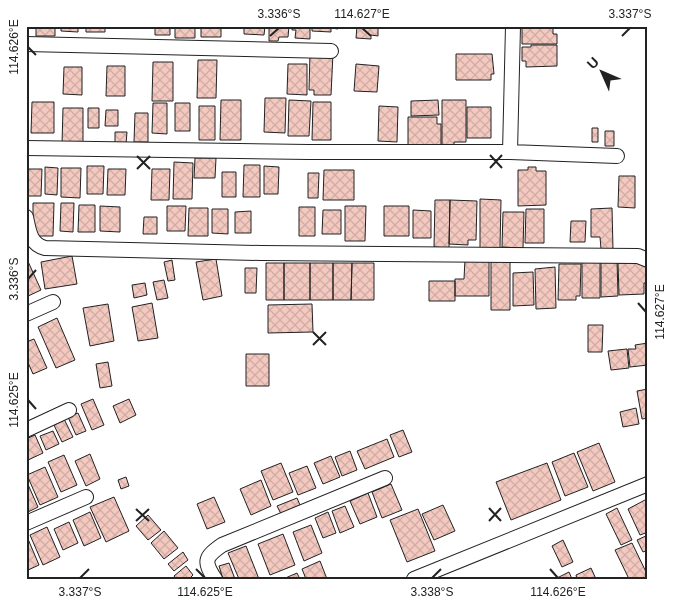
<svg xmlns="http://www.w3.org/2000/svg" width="674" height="605" viewBox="0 0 674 605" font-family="Helvetica,sans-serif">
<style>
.building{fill:url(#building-cross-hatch);stroke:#222}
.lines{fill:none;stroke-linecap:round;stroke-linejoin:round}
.street-casing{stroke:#222;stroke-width:16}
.street{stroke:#fff;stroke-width:14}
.ticks{fill:none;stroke:#222;stroke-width:2}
.neatline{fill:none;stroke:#222;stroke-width:2}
.ticks-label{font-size:12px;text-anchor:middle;fill:#222}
</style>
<defs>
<pattern id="building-cross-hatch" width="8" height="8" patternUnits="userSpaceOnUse" patternTransform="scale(1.25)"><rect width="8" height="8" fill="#f3c9c0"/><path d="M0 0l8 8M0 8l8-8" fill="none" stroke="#d0aca5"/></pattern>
</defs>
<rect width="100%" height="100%" fill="#fff"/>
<path class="building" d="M 36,26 L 55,26 L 55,36 L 36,36 Z
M 61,26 L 78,26 L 78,32 L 61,31 Z
M 86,26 L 105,26 L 105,32 L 86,32 Z
M 155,26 L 170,26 L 170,35 L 155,35 Z
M 175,26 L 195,26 L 195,38 L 175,38 Z
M 201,26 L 221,26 L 221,37 L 201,37 Z
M 244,26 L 265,26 L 264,35 L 244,34 Z
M 269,26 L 289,26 L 288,37 L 279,37 L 278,41 L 269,41 Z
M 292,26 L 310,26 L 310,39 L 295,38 L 296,30 L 292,30 Z
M 312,26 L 338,26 L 338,29 L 331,28 L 331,32 L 312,31 Z
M 357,26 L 378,26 L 378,36 L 371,35 L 371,39 L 356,38 Z
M 522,26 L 553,26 L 553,34 L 557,34 L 557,44 L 522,44 Z
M 531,45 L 557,45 L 557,66 L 526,67 L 526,61 L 522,61 L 522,47 L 531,47 Z
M 310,53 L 333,53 L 331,95 L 314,95 L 314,90 L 309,90 Z
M 456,54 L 492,54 L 494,74 L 491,74 L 491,80 L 456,80 Z
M 198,60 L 217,60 L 216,98 L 197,98 Z
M 153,62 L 173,62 L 173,101 L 152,101 Z
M 288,64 L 307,64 L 307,95 L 287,94 Z
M 356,64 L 379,66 L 377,92 L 354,91 Z
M 107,66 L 125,66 L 125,96 L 106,96 Z
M 64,67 L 82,67 L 82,95 L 63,94 Z
M 265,98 L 286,98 L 285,133 L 264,132 Z
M 221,100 L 241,100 L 241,140 L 220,140 Z
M 289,100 L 311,101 L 309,136 L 288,136 Z
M 438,100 L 439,115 L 411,116 L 411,101 Z
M 442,100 L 466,100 L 466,142 L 454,142 L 454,146 L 442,146 Z
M 32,102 L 54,102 L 54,133 L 31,133 Z
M 313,102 L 331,102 L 331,140 L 312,140 Z
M 153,103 L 167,103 L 167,134 L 152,133 Z
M 175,103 L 190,103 L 190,131 L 175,131 Z
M 199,106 L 215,106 L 215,140 L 199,140 Z
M 379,106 L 398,107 L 397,142 L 378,141 Z
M 467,107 L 491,107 L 491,138 L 467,138 Z
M 63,108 L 83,108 L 83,144 L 62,144 Z
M 88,108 L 99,108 L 99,128 L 88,128 Z
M 106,110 L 118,110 L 118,126 L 105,126 Z
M 135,113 L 148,113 L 148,142 L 134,142 Z
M 408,117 L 437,117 L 437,124 L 441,124 L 441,146 L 408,146 Z
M 592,128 L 598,128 L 598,142 L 592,142 Z
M 605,131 L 614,131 L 614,146 L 605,146 Z
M 115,132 L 127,132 L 126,144 L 115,144 Z
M 195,158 L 216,158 L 215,178 L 194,178 Z
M 174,162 L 193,163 L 192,199 L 173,199 Z
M 244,165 L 260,165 L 260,197 L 243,197 Z
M 87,166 L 104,166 L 103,194 L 87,194 Z
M 264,166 L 279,167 L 278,194 L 264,194 Z
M 45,167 L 58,168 L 57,195 L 45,194 Z
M 528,167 L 536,167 L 536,171 L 546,171 L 546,205 L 518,206 L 518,170 L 528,170 Z
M 61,168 L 81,168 L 80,198 L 61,197 Z
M 27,169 L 42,169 L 41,196 L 26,196 Z
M 108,169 L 126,169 L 125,195 L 107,195 Z
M 152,169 L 170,169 L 169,200 L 151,200 Z
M 324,170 L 354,170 L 354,200 L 323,200 Z
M 222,172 L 236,172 L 236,197 L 222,197 Z
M 308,173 L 319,173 L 318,198 L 308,198 Z
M 619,176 L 635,176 L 635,208 L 618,207 Z
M 480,199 L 501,200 L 500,248 L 480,248 Z
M 435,200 L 450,200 L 449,248 L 434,247 Z
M 450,200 L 477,201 L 476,240 L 468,240 L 468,245 L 449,244 Z
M 33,203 L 54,203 L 53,236 L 33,236 Z
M 61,203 L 74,203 L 73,232 L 60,231 Z
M 79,205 L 95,205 L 95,232 L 78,232 Z
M 100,206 L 120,207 L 120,232 L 100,231 Z
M 167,206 L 186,206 L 185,231 L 167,231 Z
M 345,206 L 366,206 L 365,241 L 345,241 Z
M 384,206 L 409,206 L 409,236 L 384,236 Z
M 299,207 L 315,207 L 315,236 L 299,236 Z
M 189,208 L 208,208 L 208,236 L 188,236 Z
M 612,208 L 613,249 L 601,249 L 600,237 L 591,237 L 591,209 Z
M 212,209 L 228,209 L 228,234 L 212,233 Z
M 526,209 L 544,209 L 544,243 L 525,243 Z
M 323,210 L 341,210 L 341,234 L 322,234 Z
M 413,210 L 431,211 L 431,238 L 413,238 Z
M 251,211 L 251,233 L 235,233 L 235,212 Z
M 503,212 L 524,212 L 523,248 L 502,247 Z
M 144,217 L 157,217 L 157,234 L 143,234 Z
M 571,221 L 586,221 L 585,242 L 570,242 Z
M 72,256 L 77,284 L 45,289 L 41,262 Z
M 26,257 L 41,290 L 26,297 Z
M 491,258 L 510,258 L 510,310 L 491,310 Z
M 216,259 L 222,296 L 203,300 L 196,262 Z
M 465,259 L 489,259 L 489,296 L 455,296 L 455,279 L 464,279 Z
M 582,259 L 600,259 L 600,298 L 582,298 Z
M 601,259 L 617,259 L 618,296 L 601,297 Z
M 172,260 L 175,280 L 168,281 L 164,262 Z
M 266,263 L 284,263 L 284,300 L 266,300 Z
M 284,263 L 310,263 L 310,300 L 284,300 Z
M 310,263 L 333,263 L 333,300 L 310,300 Z
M 333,263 L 352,263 L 351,300 L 333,300 Z
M 352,263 L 374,263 L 374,300 L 351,300 Z
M 618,263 L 647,263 L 647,283 L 644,283 L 644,294 L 619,295 Z
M 559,264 L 581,264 L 580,296 L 576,296 L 576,300 L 558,300 Z
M 555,267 L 556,308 L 536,309 L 535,269 Z
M 245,268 L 257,268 L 256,293 L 245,293 Z
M 533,272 L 534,305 L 513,306 L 513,273 Z
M 164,280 L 168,298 L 157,300 L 153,282 Z
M 429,281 L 455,281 L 455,301 L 429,301 Z
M 145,283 L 147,295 L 134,298 L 132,285 Z
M 152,303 L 158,338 L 138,341 L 132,307 Z
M 108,304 L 114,341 L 90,346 L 83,308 Z
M 312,304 L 313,332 L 268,333 L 268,305 Z
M 57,318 L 75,360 L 56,368 L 38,327 Z
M 588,325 L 603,325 L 602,352 L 588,352 Z
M 34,339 L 47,368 L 33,374 L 26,358 L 26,342 Z
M 648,343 L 648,365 L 630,367 L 628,349 L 636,349 L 635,345 Z
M 627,349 L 629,368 L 611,370 L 608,351 Z
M 246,354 L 269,354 L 269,386 L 246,386 Z
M 108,362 L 112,386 L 100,388 L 96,364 Z
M 648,389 L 648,418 L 642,419 L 637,391 Z
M 93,399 L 104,425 L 92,430 L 81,404 Z
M 129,399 L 136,415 L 120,423 L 113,406 Z
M 636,408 L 639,424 L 623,427 L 620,412 Z
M 78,413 L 86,431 L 76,435 L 68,417 Z
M 64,419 L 73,437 L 62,442 L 53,423 Z
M 403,430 L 412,452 L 399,457 L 390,435 Z
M 53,431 L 59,444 L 46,450 L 40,436 Z
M 35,435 L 43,453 L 26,461 L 26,439 Z
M 387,439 L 394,457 L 365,469 L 357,451 Z
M 599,443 L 615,482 L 593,491 L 577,452 Z
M 350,451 L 357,470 L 342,476 L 335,457 Z
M 574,453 L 588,487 L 565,496 L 552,462 Z
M 90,454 L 100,479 L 86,486 L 75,461 Z
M 64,455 L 77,485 L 61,492 L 48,462 Z
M 331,456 L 340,477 L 323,484 L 314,463 Z
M 281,463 L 293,492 L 273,500 L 261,471 Z
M 547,463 L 561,500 L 511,520 L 496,482 Z
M 307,466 L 316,488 L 298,495 L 289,473 Z
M 45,467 L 58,497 L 40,505 L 27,475 Z
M 126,477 L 129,486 L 121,489 L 118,480 Z
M 26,480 L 38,507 L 26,513 Z
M 261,480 L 271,506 L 251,515 L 240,489 Z
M 391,484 L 402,510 L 382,518 L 372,492 Z
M 368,493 L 377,517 L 360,524 L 350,501 Z
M 114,497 L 129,531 L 106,542 L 90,507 Z
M 214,497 L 225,522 L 207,529 L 197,504 Z
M 297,498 L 300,505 L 281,514 L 277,506 Z
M 645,500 L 648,505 L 648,532 L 640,535 L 628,509 Z
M 443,505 L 455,531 L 434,540 L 422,514 Z
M 345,506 L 354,527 L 340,533 L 332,511 Z
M 617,508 L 632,540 L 621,545 L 606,514 Z
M 418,509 L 435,551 L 407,562 L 390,520 Z
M 90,512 L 101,538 L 84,546 L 73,520 Z
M 328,512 L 336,533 L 323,538 L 315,518 Z
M 148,515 L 161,530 L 148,540 L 136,526 Z
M 69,522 L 78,543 L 63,550 L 54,529 Z
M 311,525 L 322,553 L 304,561 L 293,532 Z
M 47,527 L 60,557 L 43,565 L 30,535 Z
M 164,531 L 178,548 L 164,559 L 151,543 Z
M 283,534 L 295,565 L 270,575 L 258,544 Z
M 648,535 L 648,550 L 643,552 L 637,540 Z
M 28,539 L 39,565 L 26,571 L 26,540 Z
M 563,540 L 573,562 L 562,567 L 552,546 Z
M 632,543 L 648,576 L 648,579 L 629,579 L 615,550 Z
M 246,546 L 259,579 L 239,579 L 228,553 Z
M 183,552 L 188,560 L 174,571 L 168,564 Z
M 320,561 L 327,579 L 306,579 L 302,569 Z
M 229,563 L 235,579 L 223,579 L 219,566 Z
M 186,566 L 193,575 L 189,579 L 176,579 L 174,576 Z
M 591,568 L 596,579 L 577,579 L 576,575 Z
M 569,572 L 572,579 L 555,579 Z
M 297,573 L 300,579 L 283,579 Z"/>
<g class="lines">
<defs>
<path id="street" d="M 26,44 L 331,51
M 26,148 L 309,152 L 510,152 L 617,156
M 510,152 L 513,26
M 26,217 C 29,231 30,244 45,248 L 261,253 L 638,256 L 648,260
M 26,314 L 53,302
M 26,430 L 69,410
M 26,523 L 86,497
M 215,579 C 203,561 205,557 222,545 L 385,478
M 414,579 L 648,484"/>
</defs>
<use href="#street" class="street-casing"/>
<use href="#street" class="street"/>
</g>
<path class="ticks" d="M 362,28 L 371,36M 270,36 L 279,28M 622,36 L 630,28M 28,47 L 36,55M 490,155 L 502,168M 137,156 L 150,169M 490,168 L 502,155M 137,169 L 150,156M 28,279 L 36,270M 638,303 L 646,312M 313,332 L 326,345M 313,345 L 326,332M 28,400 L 36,409M 489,508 L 501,521M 136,509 L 149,521M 136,521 L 149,509M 489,521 L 501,508M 196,569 L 205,578M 550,569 L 558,578M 80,578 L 89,569M 432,578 L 441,569"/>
<rect width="674" height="605" fill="none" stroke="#ffffff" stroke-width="55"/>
<g transform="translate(602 72) rotate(315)" stroke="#ffffff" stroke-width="4" paint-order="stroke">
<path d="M0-4L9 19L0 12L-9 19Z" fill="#222222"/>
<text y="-8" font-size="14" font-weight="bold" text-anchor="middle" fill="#222222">U</text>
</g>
<rect x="28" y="28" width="618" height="550" class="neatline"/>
<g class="ticks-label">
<text x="279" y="18">3.336°S</text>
<text x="362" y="18">114.627°E</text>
<text x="630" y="18">3.337°S</text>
<text transform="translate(14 47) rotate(-90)" y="4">114.626°E</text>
<text transform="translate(14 279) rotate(-90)" y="4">3.336°S</text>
<text transform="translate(660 312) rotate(-90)" y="4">114.627°E</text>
<text transform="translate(14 400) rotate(-90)" y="4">114.625°E</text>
<text x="80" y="596">3.337°S</text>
<text x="205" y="596">114.625°E</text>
<text x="432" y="596">3.338°S</text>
<text x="558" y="596">114.626°E</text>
</g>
</svg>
